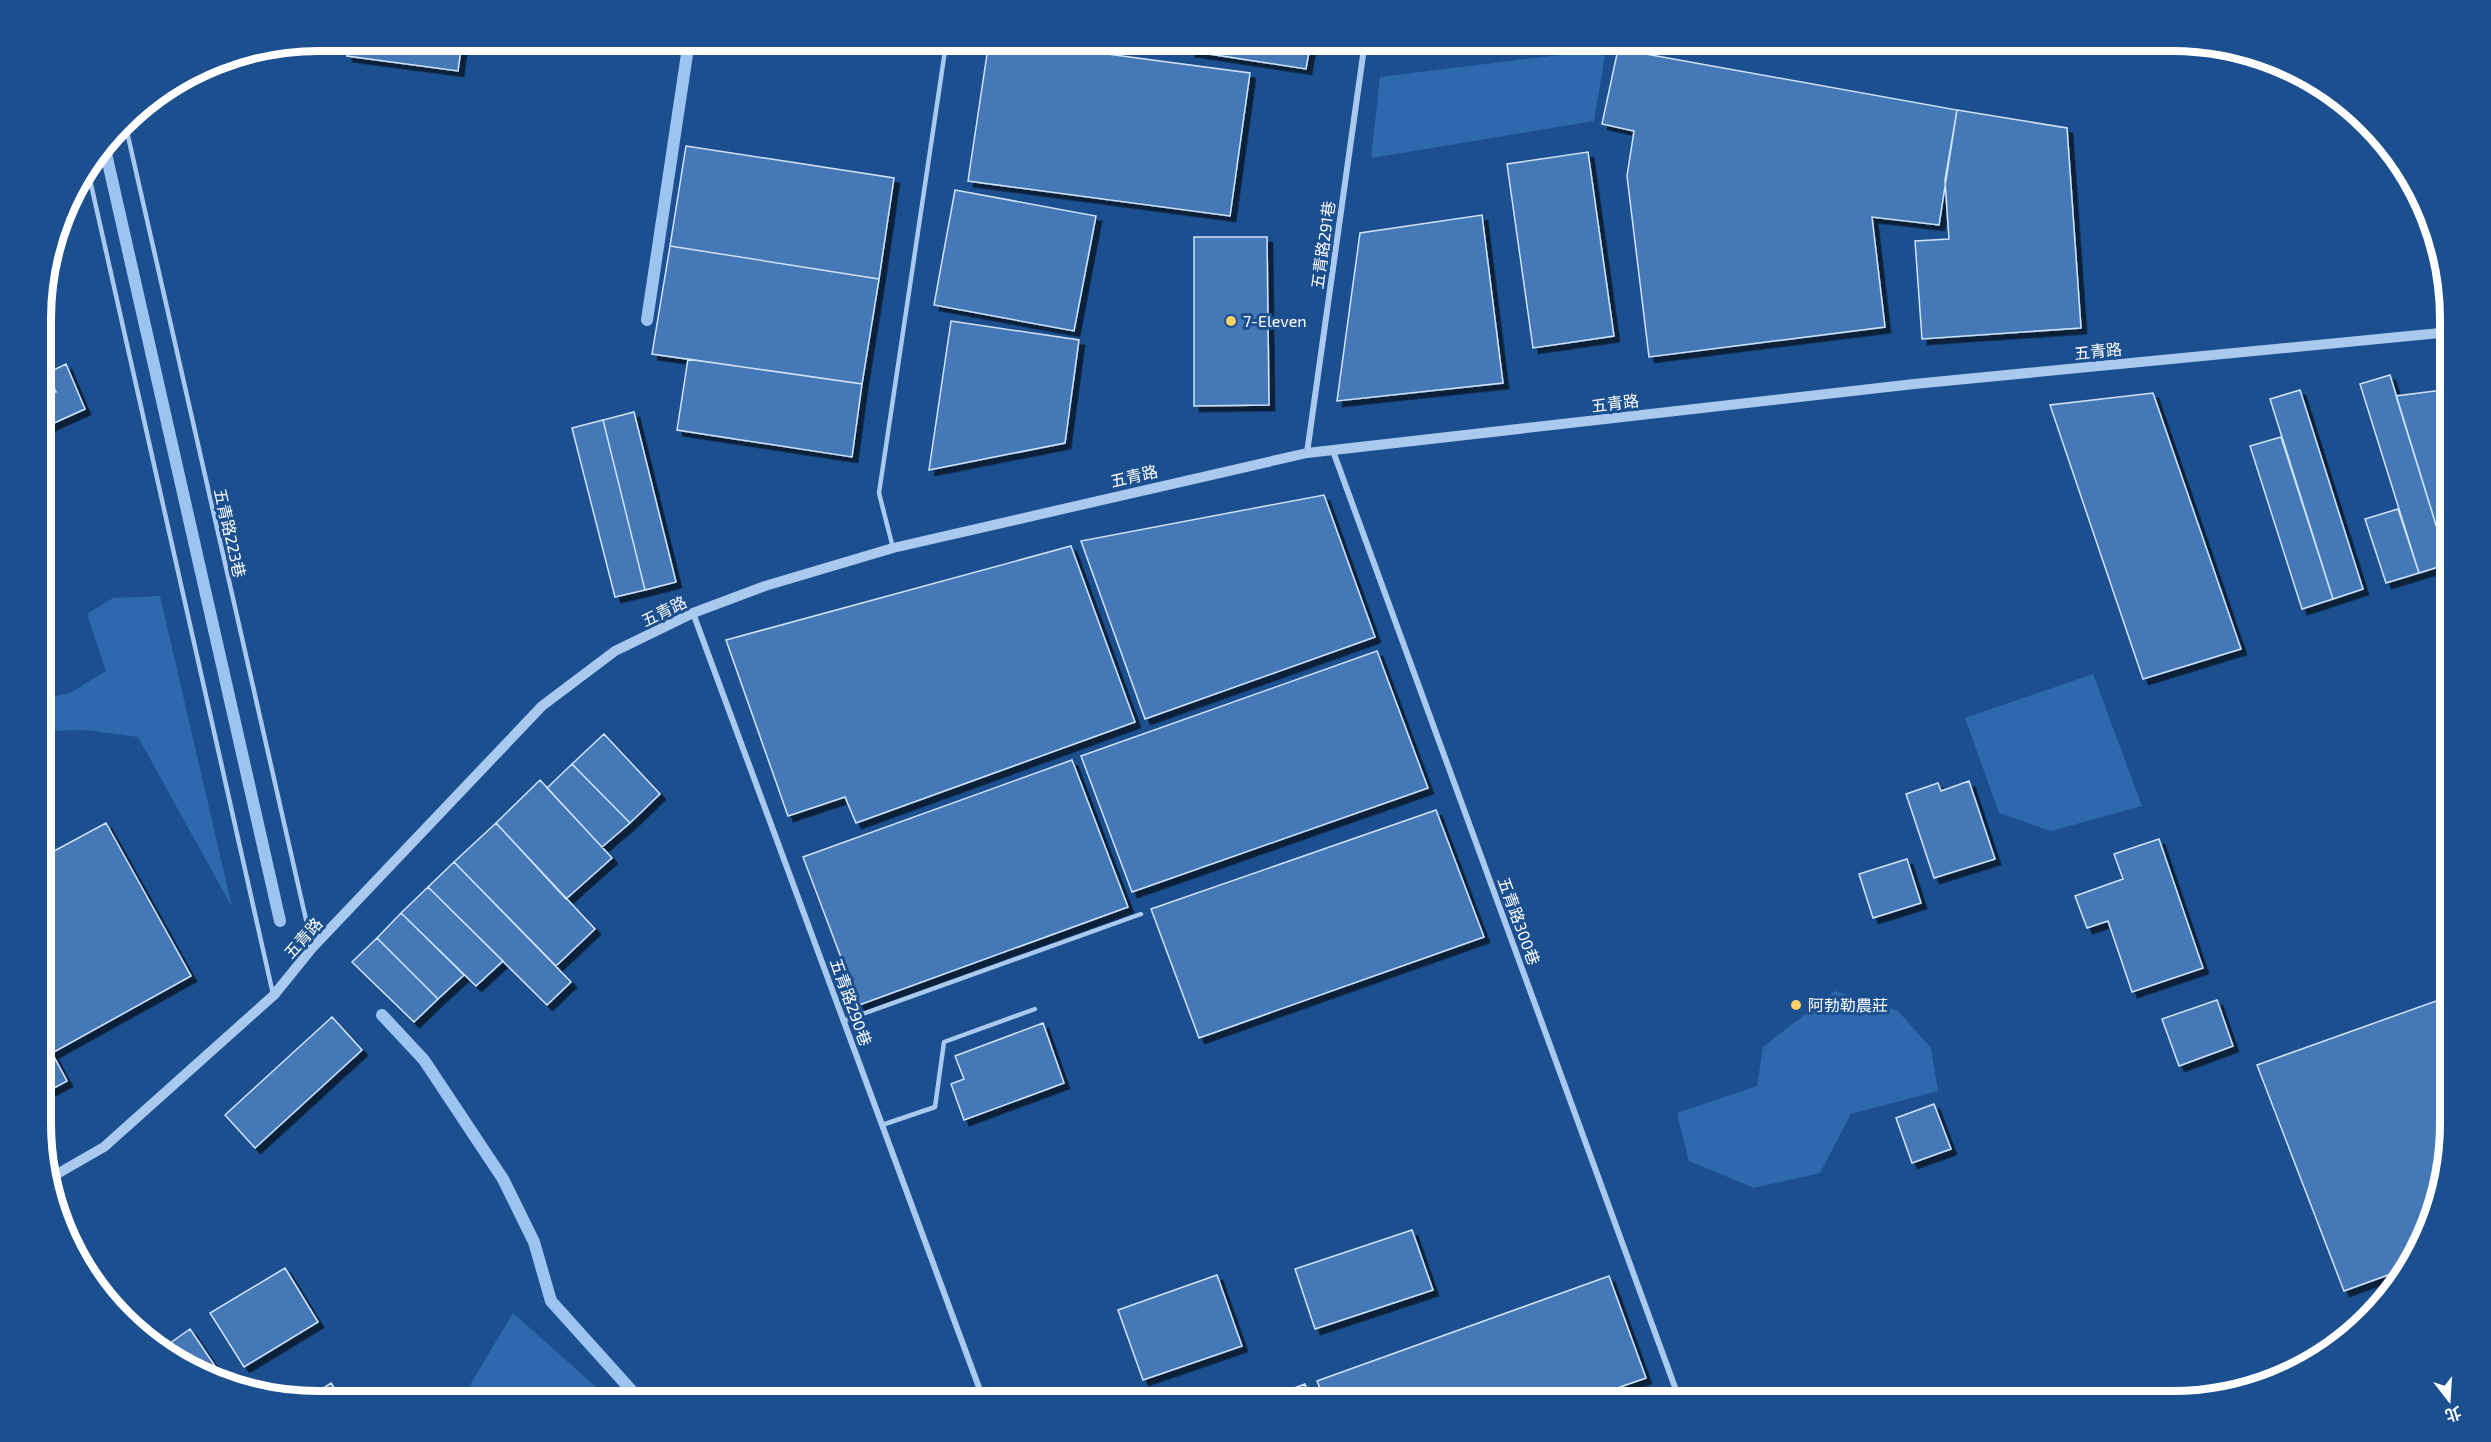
<svg xmlns="http://www.w3.org/2000/svg" width="2491" height="1442" viewBox="0 0 2491 1442" font-family="'Exo 2','Noto Sans TC',sans-serif">
<style>
.green{fill:#2e69ad}
.lines{fill:none;stroke-linecap:round;stroke-linejoin:round}
.stream{stroke:#9cc4f0;stroke-width:12}
.building{fill:#4478b7;stroke:#cfe3fa;stroke-width:1.5;filter:url(#shadow)}
.service{stroke:#a9c9ee;stroke-width:4.5}
.minor{stroke:#a9c9ee;stroke-width:6}
.tertiary{stroke:#a9c9ee;stroke-width:10}
.poi-dot{fill:#ffd166;stroke:#1b4f8f;stroke-width:2}
.labels{text-anchor:middle;stroke-width:6;stroke-linejoin:round;paint-order:stroke}
.street-label{font-size:16px;fill:#fff;stroke:#1b4f8f}
.poi-label{font-size:16px;fill:#fff;stroke:#1b4f8f;text-anchor:start}
.rim{fill:none;stroke:#fff;stroke-width:8}
</style>
<defs>
<filter id="shadow"><feDropShadow dx="5.5" dy="5.5" stdDeviation="0" flood-color="#0009"/></filter>
</defs>
<rect width="100%" height="100%" fill="#1b4f8f"/>
<path class="green" d="M 1606,49 L 1594,121 L 1371,158 L 1380,77 Z
M 160,596 L 232,907 L 138,737 L 86,730 L 43,731 L 43,698 L 70,693 L 106,671 L 87,614 L 113,598 Z
M 2093,674 L 2142,806 L 2051,831 L 1999,813 L 1965,718 Z
M 1835,991 L 1898,1011 L 1931,1048 L 1938,1091 L 1851,1114 L 1820,1173 L 1754,1188 L 1689,1161 L 1677,1113 L 1757,1086 L 1763,1047 Z
M 513,1313 L 612,1401 L 480,1401 L 470,1385 Z"/>
<g class="lines">
<path class="stream" d="M 105,149 L 280,921
M 647,320 L 689,41
M 382,1015 L 424,1060 L 503,1179 L 534,1242 L 551,1301 L 641,1401"/>
</g>
<path class="building" d="M 349,41 L 462,41 L 458,71 L 347,56 Z
M 989,41 L 1009,41 L 1250,73 L 1230,216 L 968,181 Z
M 1191,41 L 1311,41 L 1306,69 L 1190,51 Z
M 1618,49 L 1957,110 L 1939,225 L 1872,217 L 1885,327 L 1649,357 L 1627,176 L 1634,131 L 1602,124 Z
M 1957,110 L 2067,128 L 2081,328 L 1922,339 L 1915,241 L 1949,239 L 1945,180 Z
M 686,146 L 894,178 L 879,279 L 670,246 Z
M 1588,152 L 1614,336 L 1533,348 L 1507,164 Z
M 955,190 L 1096,216 L 1074,331 L 934,305 Z
M 1482,215 L 1503,383 L 1337,401 L 1360,233 Z
M 1194,237 L 1267,237 L 1269,405 L 1194,406 Z
M 670,246 L 879,279 L 862,384 L 652,354 Z
M 951,321 L 1079,340 L 1065,443 L 929,470 Z
M 688,359 L 862,384 L 852,457 L 677,430 Z
M 66,364 L 85,409 L 43,428 L 43,398 L 56,392 L 47,373 Z
M 2390,375 L 2448,564 L 2419,573 L 2360,384 Z
M 2450,389 L 2450,563 L 2448,564 L 2396,396 Z
M 2300,390 L 2363,589 L 2333,599 L 2270,399 Z
M 2153,393 L 2241,649 L 2143,679 L 2050,405 Z
M 634,412 L 676,582 L 645,590 L 603,420 Z
M 603,420 L 645,590 L 615,597 L 572,428 Z
M 2281,437 L 2333,599 L 2302,609 L 2250,446 Z
M 1324,495 L 1375,637 L 1145,719 L 1081,541 Z
M 2398,509 L 2419,573 L 2386,583 L 2365,519 Z
M 1071,546 L 1135,722 L 856,823 L 845,797 L 788,816 L 726,640 Z
M 1377,651 L 1428,788 L 1132,892 L 1081,756 Z
M 604,734 L 660,794 L 630,823 L 572,764 Z
M 1072,760 L 1128,907 L 859,1005 L 803,857 Z
M 572,764 L 630,823 L 602,847 L 547,788 Z
M 540,780 L 612,858 L 566,899 L 496,823 Z
M 1969,781 L 1995,859 L 1934,878 L 1906,794 L 1938,783 L 1941,791 Z
M 1436,810 L 1484,937 L 1199,1038 L 1151,909 Z
M 106,823 L 191,976 L 52,1053 L 67,1081 L 43,1094 L 43,857 Z
M 496,823 L 595,929 L 556,966 L 454,862 Z
M 2159,839 L 2203,968 L 2132,992 L 2108,921 L 2087,928 L 2075,896 L 2123,879 L 2114,854 Z
M 1907,859 L 1921,903 L 1873,918 L 1859,874 Z
M 454,862 L 571,982 L 547,1005 L 428,887 Z
M 428,887 L 503,961 L 476,986 L 401,913 Z
M 401,913 L 464,975 L 438,999 L 377,938 Z
M 377,938 L 438,999 L 414,1022 L 352,962 Z
M 2450,996 L 2450,1141 L 2413,1263 L 2410,1267 L 2344,1291 L 2257,1065 Z
M 2217,1000 L 2233,1046 L 2179,1066 L 2162,1019 Z
M 332,1017 L 362,1050 L 255,1148 L 225,1115 Z
M 1043,1023 L 1064,1083 L 964,1120 L 951,1084 L 964,1079 L 955,1056 Z
M 1934,1104 L 1951,1149 L 1912,1163 L 1896,1118 Z
M 1412,1230 L 1433,1290 L 1315,1329 L 1295,1269 Z
M 285,1268 L 318,1322 L 244,1367 L 210,1313 Z
M 1217,1275 L 1242,1346 L 1143,1380 L 1118,1310 Z
M 1609,1276 L 1646,1378 L 1580,1401 L 1325,1401 L 1317,1381 Z
M 190,1329 L 227,1384 L 179,1364 L 163,1348 Z
M 331,1383 L 343,1401 L 305,1400 Z
M 1305,1384 L 1311,1401 L 1258,1401 Z"/>
<g class="lines">
<path class="service" d="M 125,123 L 312,946
M 88,171 L 273,994
M 893,548 L 879,493 L 946,44
M 843,1021 L 1141,914
M 882,1125 L 935,1107 L 944,1042 L 1035,1009"/>
<path class="minor" d="M 1333,451 L 1680,1401
M 1307,453 L 1365,41
M 693,613 L 984,1401"/>
<path class="tertiary" d="M 50,1178 L 104,1147 L 274,995 L 312,948 L 542,706 L 615,651 L 693,613 L 765,586 L 893,548 L 1307,453 L 1914,384 L 2450,332"/>
</g>
<g class="poi-dot">
<circle cx="1231" cy="321" r="6"/>
<circle cx="1796" cy="1005" r="6"/>
</g>
<g class="labels">
<g class="street-label">
<text transform="translate(1323 245) rotate(-82)" y="6">五青路291巷</text>
<text transform="translate(2098 351) rotate(-6)" y="6">五青路</text>
<text transform="translate(1615 403) rotate(-7)" y="6">五青路</text>
<text transform="translate(1134 476) rotate(-13)" y="6">五青路</text>
<text transform="translate(230 533) rotate(77)" y="6">五青路223巷</text>
<text transform="translate(664 611) rotate(-26)" y="6">五青路</text>
<text transform="translate(1519 921) rotate(70)" y="6">五青路300巷</text>
<text transform="translate(303 938) rotate(-48)" y="6">五青路</text>
<text transform="translate(851 1002) rotate(70)" y="6">五青路290巷</text>
</g>
<g class="poi-label">
<text x="1243" y="327">7-Eleven</text>
<text x="1808" y="1011">阿勃勒農莊</text>
</g>
</g>
<path d="M0 0H2491V1442H0ZM319 51H2172A268 268 0 0 1 2440 319V1123A268 268 0 0 1 2172 1391H319A268 268 0 0 1 51 1123V319A268 268 0 0 1 319 51Z" fill="#1b4f8f" fill-rule="evenodd"/>
<path class="rim" d="M319 51H2172A268 268 0 0 1 2440 319V1123A268 268 0 0 1 2172 1391H319A268 268 0 0 1 51 1123V319A268 268 0 0 1 319 51Z"/>
<g transform="translate(2449 1400) rotate(163)" stroke="#1b4f8f" stroke-width="4.5" paint-order="stroke">
<path d="M0-4.5L10 22L0 15L-10 22Z" fill="#ffffff"/>
<text y="-9" font-size="16" font-weight="bold" text-anchor="middle" fill="#ffffff">北</text>
</g>
</svg>
